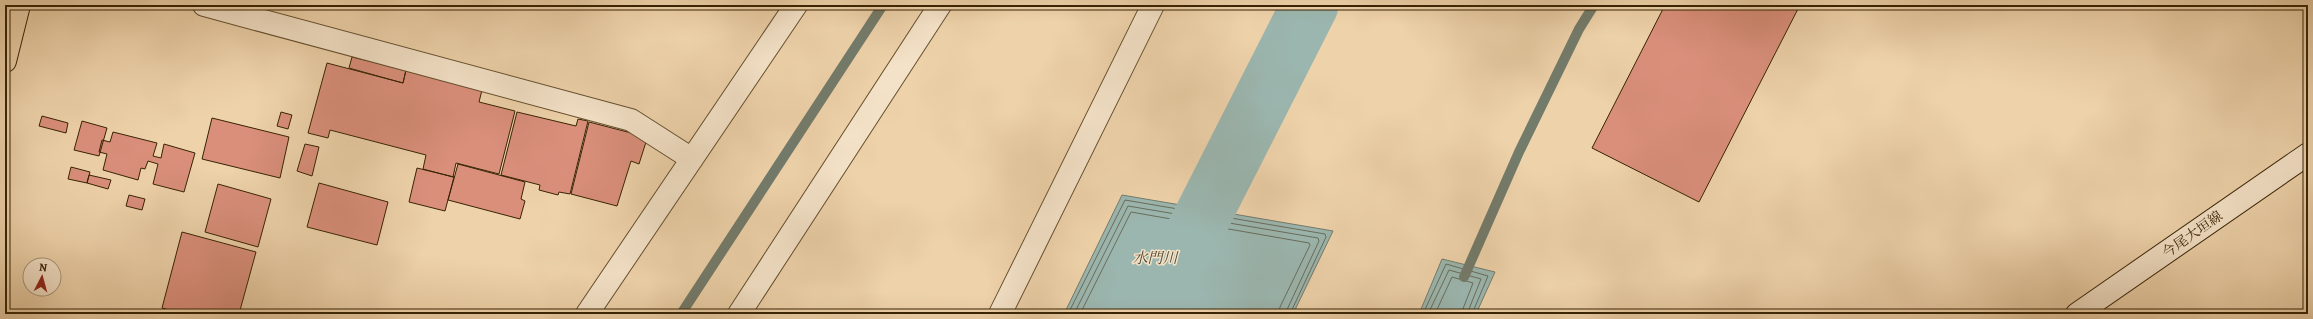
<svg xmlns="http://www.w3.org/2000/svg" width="2313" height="319" viewBox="0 0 2313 319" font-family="Alegreya,'Noto Serif JP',serif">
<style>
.water{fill:#9bb6af;stroke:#737b6b}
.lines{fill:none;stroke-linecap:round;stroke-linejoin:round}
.shore{stroke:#696c5a;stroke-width:1}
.stream{stroke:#737b6b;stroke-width:10}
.river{stroke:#9bb6af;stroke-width:57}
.building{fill:#da8f7b;stroke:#372304}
.street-casing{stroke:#654f2e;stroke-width:24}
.secondary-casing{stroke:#372304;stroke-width:24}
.highway-casing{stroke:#372304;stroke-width:24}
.street{stroke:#f4e2c8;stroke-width:22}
.secondary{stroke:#f4e2c8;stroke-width:22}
.highway{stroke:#eed2aa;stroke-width:22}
.labels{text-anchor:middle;stroke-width:3;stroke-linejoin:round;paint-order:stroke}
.street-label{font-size:14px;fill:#372304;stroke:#f4e2c8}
.water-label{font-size:15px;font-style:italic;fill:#50482f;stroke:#f4e2c8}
</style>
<rect width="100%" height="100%" fill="#eed2aa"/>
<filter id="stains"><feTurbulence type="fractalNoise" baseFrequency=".005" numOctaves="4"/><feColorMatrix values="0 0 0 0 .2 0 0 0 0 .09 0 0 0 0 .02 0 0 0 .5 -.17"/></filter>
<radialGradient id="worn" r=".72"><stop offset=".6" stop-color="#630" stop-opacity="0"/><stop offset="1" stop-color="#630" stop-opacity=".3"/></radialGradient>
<path class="water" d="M 1122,195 L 1333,231 L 1293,314 L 1064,314 Z
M 1442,259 L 1495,272 L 1476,314 L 1419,314 Z"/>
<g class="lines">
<path class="shore" d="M 1068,314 L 1125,200 L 1325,234 L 1326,237 L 1290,314
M 1074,314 L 1128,206 L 1318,238 L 1319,241 L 1285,314
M 1080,314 L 1131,212 L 1309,243 L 1310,245 L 1280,307 L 1279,314
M 1423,314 L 1446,264 L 1488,276 L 1472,314
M 1428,314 L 1449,270 L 1481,279 L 1467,314
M 1435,314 L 1452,277 L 1473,283 L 1461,314"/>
<path class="stream" d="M 1464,277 L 1519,152 L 1579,29 L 1594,5
M 681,314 L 883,5"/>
<path class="river" d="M 1153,314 L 1310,5"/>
</g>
<path class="building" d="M 1665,5 L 1800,5 L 1699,202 L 1592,148 Z
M 352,57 L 406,70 L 403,83 L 349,68 Z
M 327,63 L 403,83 L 406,70 L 482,90 L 479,102 L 515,111 L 499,174 L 456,163 L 453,177 L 423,169 L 426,155 L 330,130 L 328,138 L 308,133 Z
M 281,112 L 292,115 L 288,129 L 277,126 Z
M 517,112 L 576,126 L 578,119 L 588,121 L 570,194 L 559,192 L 558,195 L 539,190 L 540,185 L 501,175 Z
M 42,116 L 68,123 L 66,133 L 39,126 Z
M 212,118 L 289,137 L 280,178 L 202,159 Z
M 82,121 L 107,128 L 99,156 L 74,150 Z
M 589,122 L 639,135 L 646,142 L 639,164 L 631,161 L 617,206 L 571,194 Z
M 113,132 L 157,143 L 153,156 L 161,158 L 164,144 L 195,153 L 184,192 L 153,184 L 158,164 L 148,161 L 145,169 L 141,168 L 138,180 L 103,170 L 107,154 L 99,152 L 102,140 L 110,142 Z
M 305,144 L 319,147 L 312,176 L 297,171 Z
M 458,164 L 525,182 L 521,199 L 525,201 L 520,219 L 448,200 Z
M 71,167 L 90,172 L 87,183 L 68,179 Z
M 417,168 L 454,177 L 445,211 L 409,202 Z
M 89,175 L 111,180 L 108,189 L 87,183 Z
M 319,183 L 388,202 L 377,245 L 307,227 Z
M 218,184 L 271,199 L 258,247 L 205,232 Z
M 129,195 L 145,199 L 142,210 L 126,206 Z
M 182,232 L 256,252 L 239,314 L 184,314 L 162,308 Z"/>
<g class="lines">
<defs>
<path id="street" d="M 204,5 L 631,120 L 692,159
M 587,314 L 796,5
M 739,314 L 940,5
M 1000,314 L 1153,5"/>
<path id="secondary" d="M 2077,314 L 2308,154"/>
<path id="highway" d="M 5,61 L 19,5"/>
</defs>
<use href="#street" class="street-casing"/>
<use href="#secondary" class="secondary-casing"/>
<use href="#highway" class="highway-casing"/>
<use href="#street" class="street"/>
<use href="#secondary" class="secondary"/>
<use href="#highway" class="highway"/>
</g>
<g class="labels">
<g class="street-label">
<text transform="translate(2192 234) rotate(-35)" y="5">今尾大垣線</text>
</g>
<g class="water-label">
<text x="1155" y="263">水門川</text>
</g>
</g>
<rect width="2313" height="319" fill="none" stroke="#eed2aa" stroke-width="20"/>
<rect x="6" y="6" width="2301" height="307" fill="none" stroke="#372304" stroke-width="2"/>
<rect x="10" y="10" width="2293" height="299" fill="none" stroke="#372304"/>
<g transform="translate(42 277) rotate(6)"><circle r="19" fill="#f4e2c8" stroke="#a8967a"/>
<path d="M0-3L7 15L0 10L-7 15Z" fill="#8f2418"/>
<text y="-6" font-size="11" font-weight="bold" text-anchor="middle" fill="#372304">N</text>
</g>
<rect width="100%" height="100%" filter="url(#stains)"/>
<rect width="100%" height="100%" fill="url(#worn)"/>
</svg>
